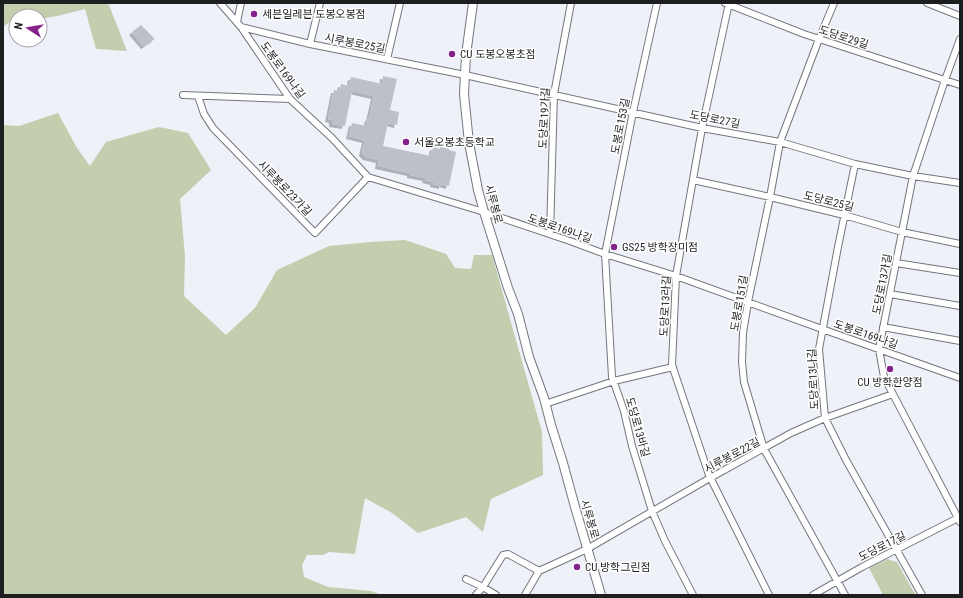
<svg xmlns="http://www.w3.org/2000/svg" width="963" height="598" viewBox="0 0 963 598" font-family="'Roboto Condensed','Noto Sans KR',sans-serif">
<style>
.green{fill:#c2ceae}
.building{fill:#bdc0c6;filter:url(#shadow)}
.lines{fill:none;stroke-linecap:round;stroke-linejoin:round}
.minor-casing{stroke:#73767c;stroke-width:8}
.tertiary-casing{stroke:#73767c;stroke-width:10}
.minor{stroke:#fff;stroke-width:6}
.tertiary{stroke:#fff;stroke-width:8}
.poi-dot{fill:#85238c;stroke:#fff;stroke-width:1.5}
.labels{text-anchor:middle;stroke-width:3;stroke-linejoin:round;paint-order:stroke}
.poi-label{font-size:11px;fill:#1c1e20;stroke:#fff;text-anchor:start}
.street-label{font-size:11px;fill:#1c1e20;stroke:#fff}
</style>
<defs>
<filter id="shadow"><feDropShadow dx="-3" dy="3" stdDeviation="0" flood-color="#0004"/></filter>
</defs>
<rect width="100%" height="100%" fill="#eef1f8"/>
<path class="green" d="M 3,3 L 103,3 L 109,5 L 127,51 L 96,49 L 85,9 L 57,16 L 40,19 L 40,16 L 16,16 L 16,22 L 8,23 L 3,27 Z
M 58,113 L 77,148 L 90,166 L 106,142 L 159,127 L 188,133 L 211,170 L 180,199 L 185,256 L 184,296 L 226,335 L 255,308 L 277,270 L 329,246 L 370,242 L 405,240 L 446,254 L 455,268 L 471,269 L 474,255 L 492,255 L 542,432 L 543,475 L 491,499 L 483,532 L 466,517 L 418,533 L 392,513 L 365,498 L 355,554 L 329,552 L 323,555 L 307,555 L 302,565 L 304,577 L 328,587 L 371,591 L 382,595 L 3,595 L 3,125 L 19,126 Z
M 887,559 L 897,562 L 915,594 L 912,595 L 883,595 L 869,568 Z"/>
<path class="building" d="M 141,25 L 155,39 L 144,46 L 132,32 Z
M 383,76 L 397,79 L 390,110 L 399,112 L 397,125 L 388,123 L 383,146 L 431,156 L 433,147 L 440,149 L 440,147 L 449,149 L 449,150 L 456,152 L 449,186 L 442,184 L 442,186 L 433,184 L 433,182 L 425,180 L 426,178 L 410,175 L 410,173 L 378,166 L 379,160 L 366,157 L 362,153 L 365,140 L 349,136 L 352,123 L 366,126 L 368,118 L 369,118 L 374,96 L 352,91 L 345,126 L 332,124 L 332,120 L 328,119 L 334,90 L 339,91 L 341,84 L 349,86 L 351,77 L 382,84 Z"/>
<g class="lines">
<defs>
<path id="minor" d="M 220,3 L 241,27 L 290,99 L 332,138 L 368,177 L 484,212 L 570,241 L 605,254 L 676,276 L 822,329 L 960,378
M 657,3 L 633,112 L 605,254 L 612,377 L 624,411 L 632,446 L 652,511 L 665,541 L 693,595
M 725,3 L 804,34 L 960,85
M 729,3 L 702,128 L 676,276 L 672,365 L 709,475 L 769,595
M 834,3 L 819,39 L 780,142 L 770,197 L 748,302 L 743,333 L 742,362 L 744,382 L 764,449 L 845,595
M 927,3 L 960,16
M 237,22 L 241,3
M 241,27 L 310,44 L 465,75 L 702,128 L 780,142 L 855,164 L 913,176 L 960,183
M 960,39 L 945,80 L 913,176 L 879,349 L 884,377 L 960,522
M 310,44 L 320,3
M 387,59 L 400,3
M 183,95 L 290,99
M 198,96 L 204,114 L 213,128 L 315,233 L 368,177
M 855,164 L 838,247 L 819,349 L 825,418 L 846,460 L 922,595
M 693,180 L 770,197 L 844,215 L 902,232 L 960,244
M 550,234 L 554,94 L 571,3
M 896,263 L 960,273
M 890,294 L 960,306
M 883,327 L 960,341
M 545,404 L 614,381 L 673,367
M 539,571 L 587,549 L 710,478 L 791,433 L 825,418 L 893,394
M 466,579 L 483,587 L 496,595
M 476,595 L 483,587 L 503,555 L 508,554 L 539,571 L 525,595
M 813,595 L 862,567 L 960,517"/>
<path id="tertiary" d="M 473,3 L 466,55 L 464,94 L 469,143 L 478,190 L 484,212 L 508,288 L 518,314 L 529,357 L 544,398 L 551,425 L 563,463 L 575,507 L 601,595"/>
</defs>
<use href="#minor" class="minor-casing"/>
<use href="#tertiary" class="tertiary-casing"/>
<use href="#minor" class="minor"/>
<use href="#tertiary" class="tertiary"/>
</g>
<g class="poi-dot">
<circle cx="254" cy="14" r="4"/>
<circle cx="452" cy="54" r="4"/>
<circle cx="406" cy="142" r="4"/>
<circle cx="614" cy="247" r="4"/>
<circle cx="890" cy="369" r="4"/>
<circle cx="577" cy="567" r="4"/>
</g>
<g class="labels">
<g class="poi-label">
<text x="262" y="18">세븐일레븐 도봉오봉점</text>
<text x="460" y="58">CU 도봉오봉초점</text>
<text x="414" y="146">서울오봉초등학교</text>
<text x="622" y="251">GS25 방학장미점</text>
<text x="890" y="386" text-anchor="middle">CU 방학한양점</text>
<text x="585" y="571">CU 방학그린점</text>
</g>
<g class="street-label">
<text transform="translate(844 37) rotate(18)" y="4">도당로29길</text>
<text transform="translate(355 43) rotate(11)" y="4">시루봉로25길</text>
<text transform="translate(283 70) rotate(54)" y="4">도봉로169나길</text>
<text transform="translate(544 118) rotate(-87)" y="4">도당로19가길</text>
<text transform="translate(715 119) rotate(11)" y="4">도당로27길</text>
<text transform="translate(620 126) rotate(-79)" y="4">도봉로153길</text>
<text transform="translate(285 188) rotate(46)" y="4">시루봉로23가길</text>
<text transform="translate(829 201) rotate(14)" y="4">도당로25길</text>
<text transform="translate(494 204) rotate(75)" y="4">시루봉로</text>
<text transform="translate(560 228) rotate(19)" y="4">도봉로169나길</text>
<text transform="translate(882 284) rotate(-79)" y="4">도당로13가길</text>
<text transform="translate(739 303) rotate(-80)" y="4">도봉로151길</text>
<text transform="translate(665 306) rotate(-87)" y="4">도당로13라길</text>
<text transform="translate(866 334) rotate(19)" y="4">도봉로169나길</text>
<text transform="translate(813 379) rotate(-93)" y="4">도당로13나길</text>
<text transform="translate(638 427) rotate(74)" y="4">도당로13바길</text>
<text transform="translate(732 455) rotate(-28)" y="4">시루봉로22길</text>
<text transform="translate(590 519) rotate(74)" y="4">시루봉로</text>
<text transform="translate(882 546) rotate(-27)" y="4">도당로17길</text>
</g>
</g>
<rect width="963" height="598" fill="none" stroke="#1c1e20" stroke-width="8"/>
<g transform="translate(28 28) rotate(282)"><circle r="19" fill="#ffffff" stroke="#a4a5a6"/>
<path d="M0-3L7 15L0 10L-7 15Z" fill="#85238c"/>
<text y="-6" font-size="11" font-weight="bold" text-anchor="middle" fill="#1c1e20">N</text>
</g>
</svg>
